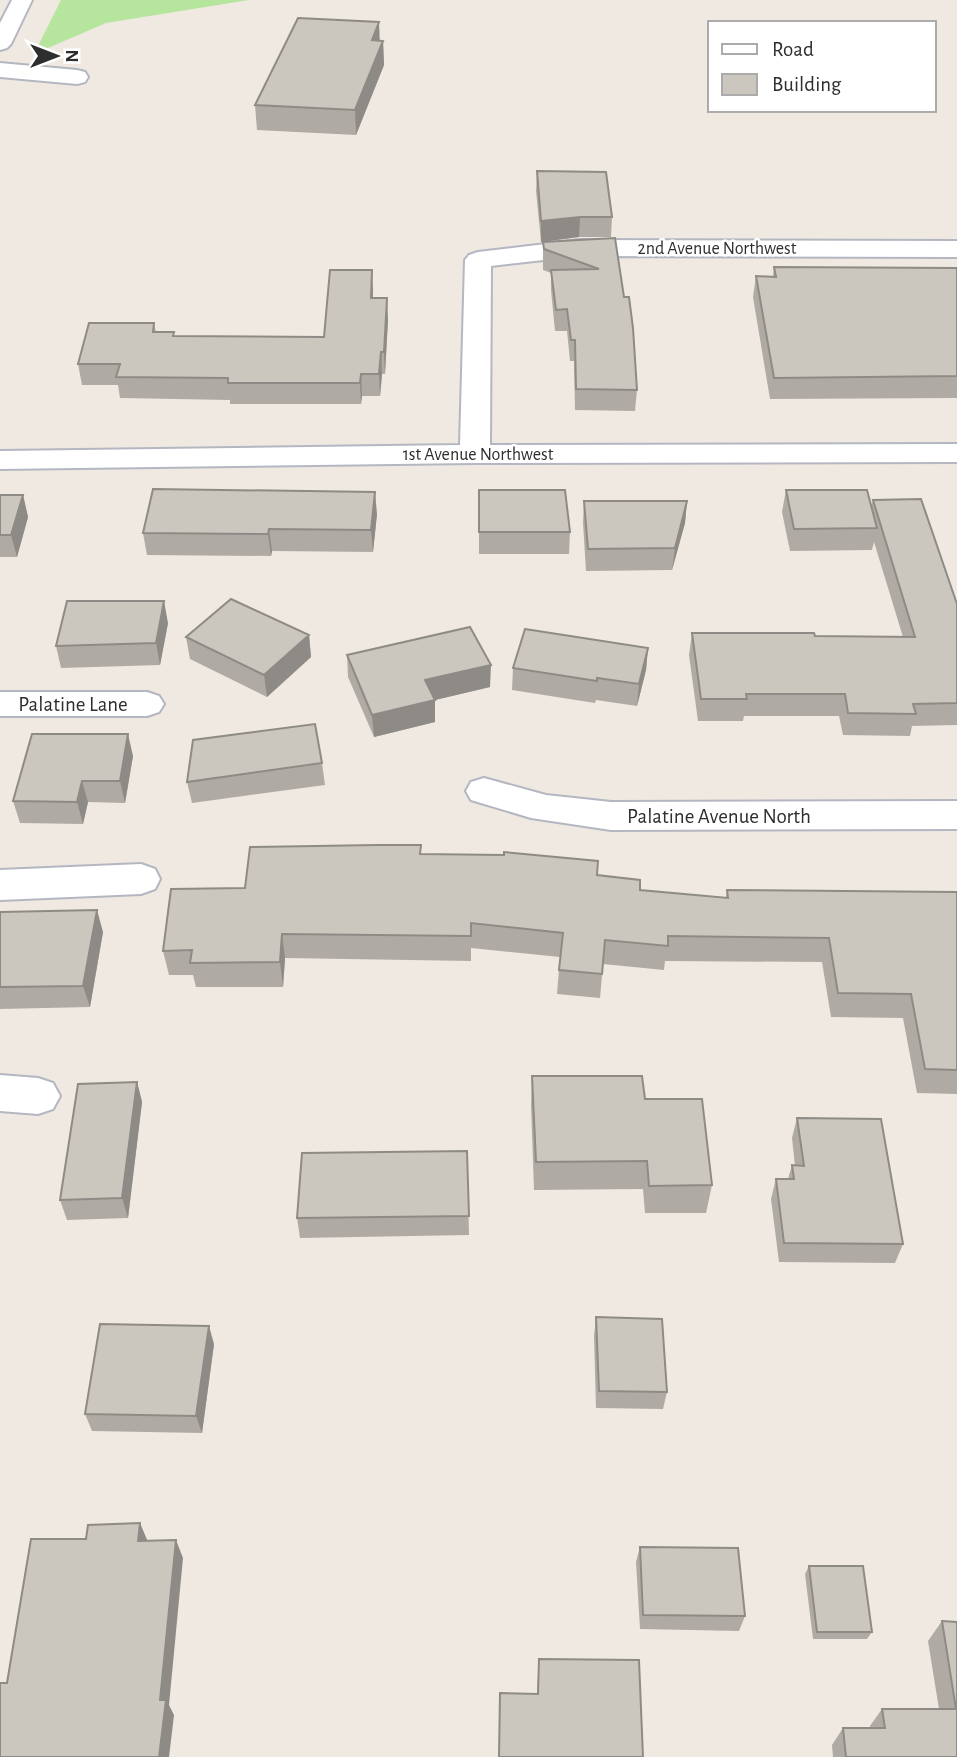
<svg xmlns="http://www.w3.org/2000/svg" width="957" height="1757" viewBox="0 0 957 1757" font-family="'Alegreya Sans',sans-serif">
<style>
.green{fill:#b6e59e}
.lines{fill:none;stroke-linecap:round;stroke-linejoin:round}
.minor-casing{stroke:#b4b7c1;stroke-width:4}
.minor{fill:#fff;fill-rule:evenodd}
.wall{fill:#afaba4}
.shaded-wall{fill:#8e8b86}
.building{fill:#cbc7bf;stroke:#8e8b86;stroke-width:2}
.labels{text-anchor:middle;stroke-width:5;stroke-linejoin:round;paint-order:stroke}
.far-street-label{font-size:18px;fill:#2e2e2e;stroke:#fff}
.street-label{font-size:21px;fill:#2e2e2e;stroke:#fff}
</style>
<rect width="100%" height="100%" fill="#efe9e1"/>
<path class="green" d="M 61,0 L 249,0 L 106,23 L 34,54 Z"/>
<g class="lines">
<defs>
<path id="minor" d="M 12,0 L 32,0 L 11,44 L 7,48 L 0,50 L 0,23 Z
M 0,63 L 77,70 L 85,72 L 88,77 L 85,82 L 77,84 L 0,77 Z
M 579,240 L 957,241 L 957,257 L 579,256 L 491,266 L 490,445 L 957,444 L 957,462 L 475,463 L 0,469 L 0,451 L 460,445 L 465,260 L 469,255 L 478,252 Z
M 0,692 L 147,692 L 159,696 L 164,704 L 159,712 L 147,716 L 0,716 Z
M 484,778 L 546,795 L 611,802 L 957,801 L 957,829 L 611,830 L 531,818 L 471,800 L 466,791 L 471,782 Z
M 141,864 L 155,869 L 160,879 L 155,889 L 141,894 L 0,900 L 0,870 Z
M 0,1075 L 38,1078 L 53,1083 L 60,1096 L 53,1109 L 38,1114 L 0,1111 Z"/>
</defs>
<use href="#minor" class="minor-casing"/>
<use href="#minor" class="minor"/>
</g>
<path class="wall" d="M 380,41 L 383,41 L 384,65 L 356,135 L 257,130 L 255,105 Z
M 537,171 L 612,217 L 611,237 L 579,237 L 541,242 L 536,191 Z
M 615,238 L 637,390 L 635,411 L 575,410 L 574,361 L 570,361 L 567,331 L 555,331 L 551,290 L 551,273 L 543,270 L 543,242 Z
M 774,267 L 957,268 L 957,398 L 770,399 L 753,297 L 756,276 L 773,276 Z
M 373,291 L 373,298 L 388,319 L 385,374 L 382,374 L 380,396 L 362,396 L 361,404 L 230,404 L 230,400 L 120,398 L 118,385 L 82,385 L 78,364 L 154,323 L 156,332 L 175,336 L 324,337 Z
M 479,490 L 570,532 L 569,554 L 479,554 Z
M 786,490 L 871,507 L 873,500 L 957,604 L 957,725 L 912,726 L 910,736 L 843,735 L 839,716 L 744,716 L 743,721 L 698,721 L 689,655 L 692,633 L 815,636 L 903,637 L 874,542 L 872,550 L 790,551 L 782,512 Z
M 0,495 L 23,495 L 28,517 L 17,557 L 0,557 Z
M 584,501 L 687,501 L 685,523 L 672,570 L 586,571 L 583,523 Z
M 377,514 L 373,552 L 272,551 L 271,556 L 147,555 L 143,533 Z
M 168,623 L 160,665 L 61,668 L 56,646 Z
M 309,635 L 311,657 L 267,697 L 190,659 L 186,637 Z
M 648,648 L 646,670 L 637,706 L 596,700 L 595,703 L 512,690 L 513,668 Z
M 347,655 L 490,687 L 435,700 L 435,722 L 374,737 L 348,677 Z
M 133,756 L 125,803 L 88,802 L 83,824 L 20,823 L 13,801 Z
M 322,763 L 325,785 L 192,803 L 187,782 Z
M 421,854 L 597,875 L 640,890 L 726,898 L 727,890 L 957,892 L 957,1094 L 917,1093 L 903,1018 L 831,1017 L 822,962 L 665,961 L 664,970 L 603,964 L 600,998 L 557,994 L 560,957 L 471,948 L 471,961 L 285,958 L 283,987 L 196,987 L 193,975 L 169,975 L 163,951 L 245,888 Z
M 0,912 L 103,932 L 90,1007 L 0,1009 Z
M 532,1076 L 645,1099 L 712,1185 L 706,1213 L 645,1213 L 643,1189 L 534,1190 L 531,1105 Z
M 137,1082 L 142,1102 L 128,1218 L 67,1220 L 60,1200 Z
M 797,1118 L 903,1244 L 895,1263 L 779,1262 L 771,1199 L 776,1179 L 788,1179 L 792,1165 L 795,1166 L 792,1138 Z
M 467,1151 L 469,1235 L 300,1238 L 297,1218 Z
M 596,1317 L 667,1392 L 663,1409 L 596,1408 L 594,1336 Z
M 214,1344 L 202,1433 L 92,1431 L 85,1414 Z
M 640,1547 L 745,1616 L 739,1631 L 640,1629 L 636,1562 Z
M 809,1566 L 872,1632 L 867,1639 L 813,1639 L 805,1574 Z
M 942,1621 L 957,1622 L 957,1757 L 833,1757 L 832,1745 L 843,1728 L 870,1728 L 870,1726 L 882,1709 L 939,1709 L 928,1641 Z
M 539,1659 L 643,1757 L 537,1693 Z"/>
<path class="shaded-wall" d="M 379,22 L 380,46 L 383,41 L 384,65 L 356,135 L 355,110 L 372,40 Z
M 580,217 L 579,237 L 541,242 L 541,221 Z
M 372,270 L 373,291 L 372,319 L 371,298 Z
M 387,298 L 388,319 L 385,374 L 384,352 Z
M 381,352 L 382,374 L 380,396 L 379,374 Z
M 361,374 L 362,396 L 361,404 L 360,383 Z
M 375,492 L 377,514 L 373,552 L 371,530 Z
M 23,495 L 28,517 L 17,557 L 11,535 Z
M 687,501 L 685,523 L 672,570 L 675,548 Z
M 269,529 L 272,551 L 271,556 L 268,534 Z
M 164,601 L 168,623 L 160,665 L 156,643 Z
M 309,635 L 311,657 L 267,697 L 264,675 Z
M 648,648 L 646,670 L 637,706 L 639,684 Z
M 491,665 L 490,687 L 435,700 L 435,722 L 374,737 L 372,715 L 425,680 Z
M 128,734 L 133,756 L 125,803 L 120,781 Z
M 82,781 L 88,802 L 83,824 L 77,802 Z
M 97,910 L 103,932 L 90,1007 L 83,986 Z
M 282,934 L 285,958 L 283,987 L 280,962 Z
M 137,1082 L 142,1102 L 128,1218 L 122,1198 Z
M 209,1326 L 214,1344 L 202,1433 L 196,1416 Z
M 140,1523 L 148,1542 L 138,1541 Z
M 176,1540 L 183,1558 L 169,1705 L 174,1715 L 169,1757 L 159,1757 L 160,1700 Z"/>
<path class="building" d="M 298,18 L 379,22 L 372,40 L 383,41 L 355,110 L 255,105 Z
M 537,171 L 606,172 L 612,217 L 580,217 L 541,221 Z
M 615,238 L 624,297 L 629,297 L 633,328 L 637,390 L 576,389 L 575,340 L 571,340 L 567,309 L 556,310 L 551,270 L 599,269 L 544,249 L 543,242 Z
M 774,267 L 957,268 L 957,376 L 774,378 L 756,276 L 776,277 Z
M 330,270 L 372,270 L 371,298 L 387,298 L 384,352 L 381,352 L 379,374 L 361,374 L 360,383 L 228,383 L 228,378 L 116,377 L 120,364 L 78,364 L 89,323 L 154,323 L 153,332 L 174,332 L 173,336 L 324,337 Z
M 153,489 L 375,492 L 371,530 L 269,529 L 268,534 L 143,533 Z
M 479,490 L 565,490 L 570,532 L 479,532 Z
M 786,490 L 867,490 L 877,528 L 794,529 Z
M 0,495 L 23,495 L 11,535 L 0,535 Z
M 921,499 L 957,604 L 957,703 L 913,704 L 916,714 L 848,713 L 845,694 L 746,694 L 747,699 L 701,699 L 692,633 L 814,633 L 815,636 L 915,637 L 873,500 Z
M 584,501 L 687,501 L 675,548 L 588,549 Z
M 231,599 L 309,635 L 264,675 L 186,637 Z
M 67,601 L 164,601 L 156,643 L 56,646 Z
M 470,627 L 491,665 L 425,680 L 435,700 L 372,715 L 347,655 Z
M 525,629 L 648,648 L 639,684 L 597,678 L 597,681 L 513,668 Z
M 315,724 L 322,763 L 187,782 L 193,740 Z
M 32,734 L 128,734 L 120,781 L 82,781 L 77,802 L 13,801 Z
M 377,845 L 421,845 L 420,854 L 504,855 L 504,852 L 598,861 L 597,875 L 640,880 L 640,890 L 728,898 L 727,890 L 957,892 L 957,1070 L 925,1069 L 911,994 L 838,993 L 829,938 L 668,936 L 668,946 L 605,940 L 602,974 L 559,970 L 563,933 L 471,923 L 471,936 L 282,934 L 280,962 L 190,963 L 192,950 L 163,951 L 171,889 L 245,888 L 250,847 Z
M 97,910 L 83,986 L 0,987 L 0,912 Z
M 532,1076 L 642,1076 L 645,1099 L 702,1099 L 712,1185 L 649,1186 L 647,1161 L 536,1162 Z
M 137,1082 L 122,1198 L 60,1200 L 78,1084 Z
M 797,1118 L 881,1119 L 903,1244 L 784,1243 L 776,1179 L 794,1179 L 792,1165 L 804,1166 Z
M 467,1151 L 469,1216 L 297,1218 L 302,1153 Z
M 596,1317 L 662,1319 L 667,1392 L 599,1391 Z
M 100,1324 L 209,1326 L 196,1416 L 85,1414 Z
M 140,1523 L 138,1541 L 176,1540 L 160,1700 L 166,1700 L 159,1757 L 0,1757 L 0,1683 L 7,1683 L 31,1539 L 86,1539 L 88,1525 Z
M 640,1547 L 738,1548 L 745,1616 L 643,1615 Z
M 809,1566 L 863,1566 L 872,1632 L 817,1632 Z
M 942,1621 L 957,1622 L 957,1757 L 846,1757 L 843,1728 L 885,1728 L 882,1709 L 956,1709 Z
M 539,1659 L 639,1660 L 643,1757 L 499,1757 L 500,1693 L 538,1694 Z"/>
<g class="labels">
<g class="far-street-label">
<text x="717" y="254">2nd Avenue Northwest</text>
<text x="478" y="460">1st Avenue Northwest</text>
</g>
<g class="street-label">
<text x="73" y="711">Palatine Lane</text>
<text x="719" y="823">Palatine Avenue North</text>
</g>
</g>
<rect x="708" y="21" width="228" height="91" fill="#ffffff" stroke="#ababab" stroke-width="2"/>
<rect x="722" y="44" width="35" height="10" fill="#ffffff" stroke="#ababab" stroke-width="2"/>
<text x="772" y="56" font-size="21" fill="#2e2e2e">Road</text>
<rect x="722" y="74" width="35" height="21" fill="#cbc7bf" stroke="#ababab" stroke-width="2"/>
<text x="772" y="91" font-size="21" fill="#2e2e2e">Building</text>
<g transform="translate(56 56) rotate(90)" stroke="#ffffff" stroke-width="5" paint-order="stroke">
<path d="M0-5L12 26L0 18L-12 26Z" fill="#2e2e2e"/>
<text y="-10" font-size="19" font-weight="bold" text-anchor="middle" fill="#2e2e2e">N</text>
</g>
</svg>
